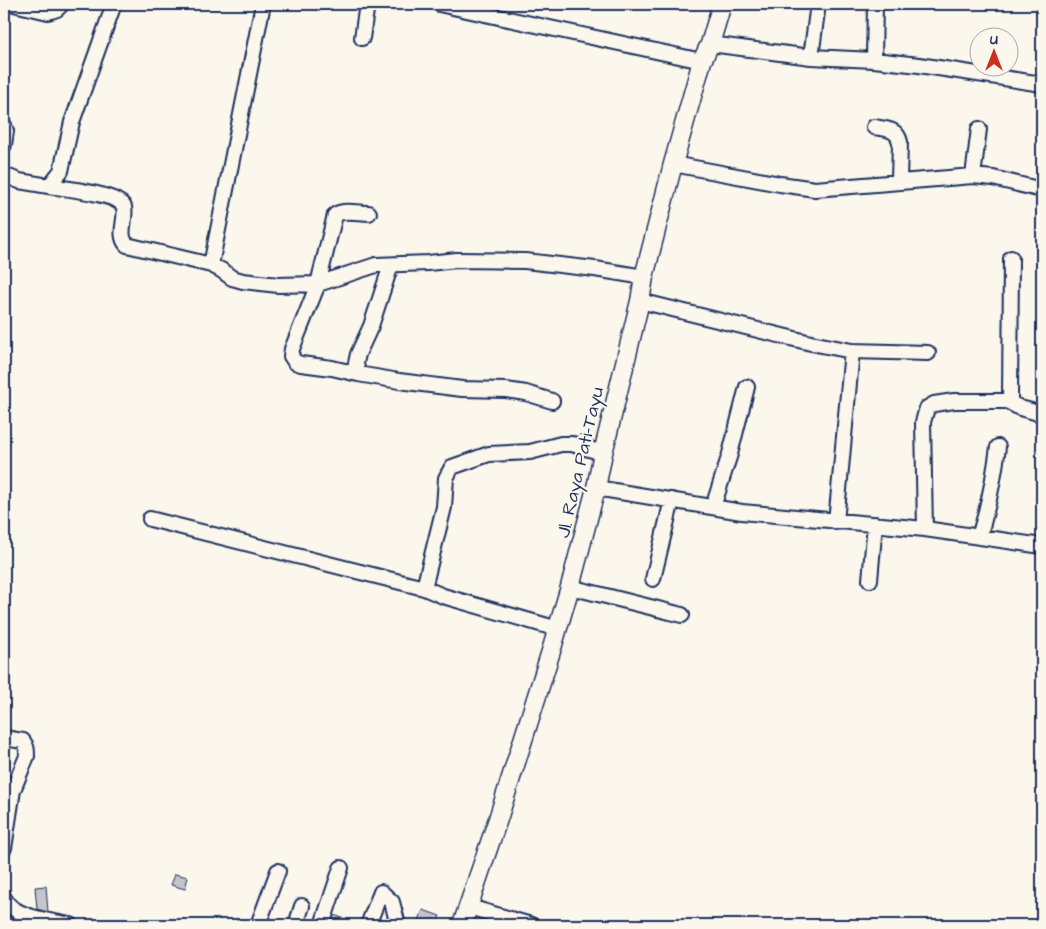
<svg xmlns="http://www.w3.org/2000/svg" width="1046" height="929" viewBox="0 0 1046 929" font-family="'Architects Daughter',sans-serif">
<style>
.building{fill:#c3c5c9;stroke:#1b2f5e}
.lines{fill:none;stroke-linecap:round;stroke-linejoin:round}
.minor-casing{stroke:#1b2f5e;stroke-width:18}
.major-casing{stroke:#1b2f5e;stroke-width:21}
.minor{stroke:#fbf7ec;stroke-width:14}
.major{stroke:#fbf7ec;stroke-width:18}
.labels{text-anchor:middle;stroke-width:4;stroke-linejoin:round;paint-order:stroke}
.street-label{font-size:19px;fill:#1b2f5e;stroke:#fbf7ec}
</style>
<rect width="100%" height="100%" fill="#fbf7ec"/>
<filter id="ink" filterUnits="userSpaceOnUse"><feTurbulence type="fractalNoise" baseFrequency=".02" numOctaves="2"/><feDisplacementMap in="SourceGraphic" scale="10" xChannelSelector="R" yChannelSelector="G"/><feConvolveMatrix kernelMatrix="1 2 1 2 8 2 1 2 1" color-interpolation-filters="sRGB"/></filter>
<g filter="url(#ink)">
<path class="building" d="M 175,874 L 188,877 L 185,889 L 171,885 Z
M 46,886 L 48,912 L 37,909 L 35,887 Z
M 423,910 L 440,916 L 436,925 L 417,925 Z
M 334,915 L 359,924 L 359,925 L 331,925 Z"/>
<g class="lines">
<defs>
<path id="minor" d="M 14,4 L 48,12 L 57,9 L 62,4
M 114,4 L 72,122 L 61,171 L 49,186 C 62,188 120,194 124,207 C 127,219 117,235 127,245 L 211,265 L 221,270 L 232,278 L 243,281 L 278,285 L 318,284 L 376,265 L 428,263 L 457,260 L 525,261 L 595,269 L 644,277
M 439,4 L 702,61
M 362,38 L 367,4
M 710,44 L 811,57 L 874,60 L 919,65 L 1042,84
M 811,57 L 818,4
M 874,60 L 875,4
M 4,125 L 6,131 L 4,145
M 874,127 C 885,129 897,128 900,142 L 899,181
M 673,164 L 780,184 L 815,189 L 973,176 L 993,178 L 1042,190
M 4,175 L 19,181 L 49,186
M 973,176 L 979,129
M 211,265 L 263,4
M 391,265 L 371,326 L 358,354 L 356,363 L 358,374 L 399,381 L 462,389 L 506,390 L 526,393 L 552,401
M 640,301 L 811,343 L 852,351
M 358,374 L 332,368 L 301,364 L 295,362 L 291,356 L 292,349 L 318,284 L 335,215 C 343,209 359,213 369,213
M 1010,402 L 1011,258
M 596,488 L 742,512 L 925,529 L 1042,546
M 713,507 L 730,454 L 747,387
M 150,519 L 424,588 L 443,596 L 558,629
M 836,522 L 852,351 L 928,353
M 925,529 L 923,422 L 927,408 L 934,404 L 954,401 L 1007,401 L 1020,408 L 1042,414
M 979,537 C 988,508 994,478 998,447
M 653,579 L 672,500
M 870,580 L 875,524
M 570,587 L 682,615
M 424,588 L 444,507 L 446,478 L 452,467 L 489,454 L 530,452 L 561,444 L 572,444 L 603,453
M 4,738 L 23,741 C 27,746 27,750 27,756 L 13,790 L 4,848
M 4,898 C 13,918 52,921 71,925
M 469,907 L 531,925
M 258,925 L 278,871
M 296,925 L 302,906
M 322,925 L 341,868
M 368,925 L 381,892 L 392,902 L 398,925"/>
<path id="major" d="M 462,925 L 498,819 L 552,648 L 570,587 L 596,488 L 603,453 L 640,301 L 644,277 L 673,164 L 702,61 L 710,44 L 722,4"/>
</defs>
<use href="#minor" class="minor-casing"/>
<use href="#major" class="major-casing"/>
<use href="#minor" class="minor"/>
<use href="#major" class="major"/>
</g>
</g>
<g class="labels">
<g class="street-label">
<text transform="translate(579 462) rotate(-77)" y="7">Jl. Raya Pati-Tayu</text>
</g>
</g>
<rect width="1046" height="929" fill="none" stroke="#fbf7ec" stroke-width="20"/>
<rect x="10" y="10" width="1026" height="909" fill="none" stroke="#1b2f5e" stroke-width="2" filter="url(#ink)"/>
<g transform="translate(994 52)"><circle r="24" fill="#fbf7ec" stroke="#a1a7b3"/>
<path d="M0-4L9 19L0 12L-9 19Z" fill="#c8321e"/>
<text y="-8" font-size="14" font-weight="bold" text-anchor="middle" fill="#1b2f5e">U</text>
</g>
</svg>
